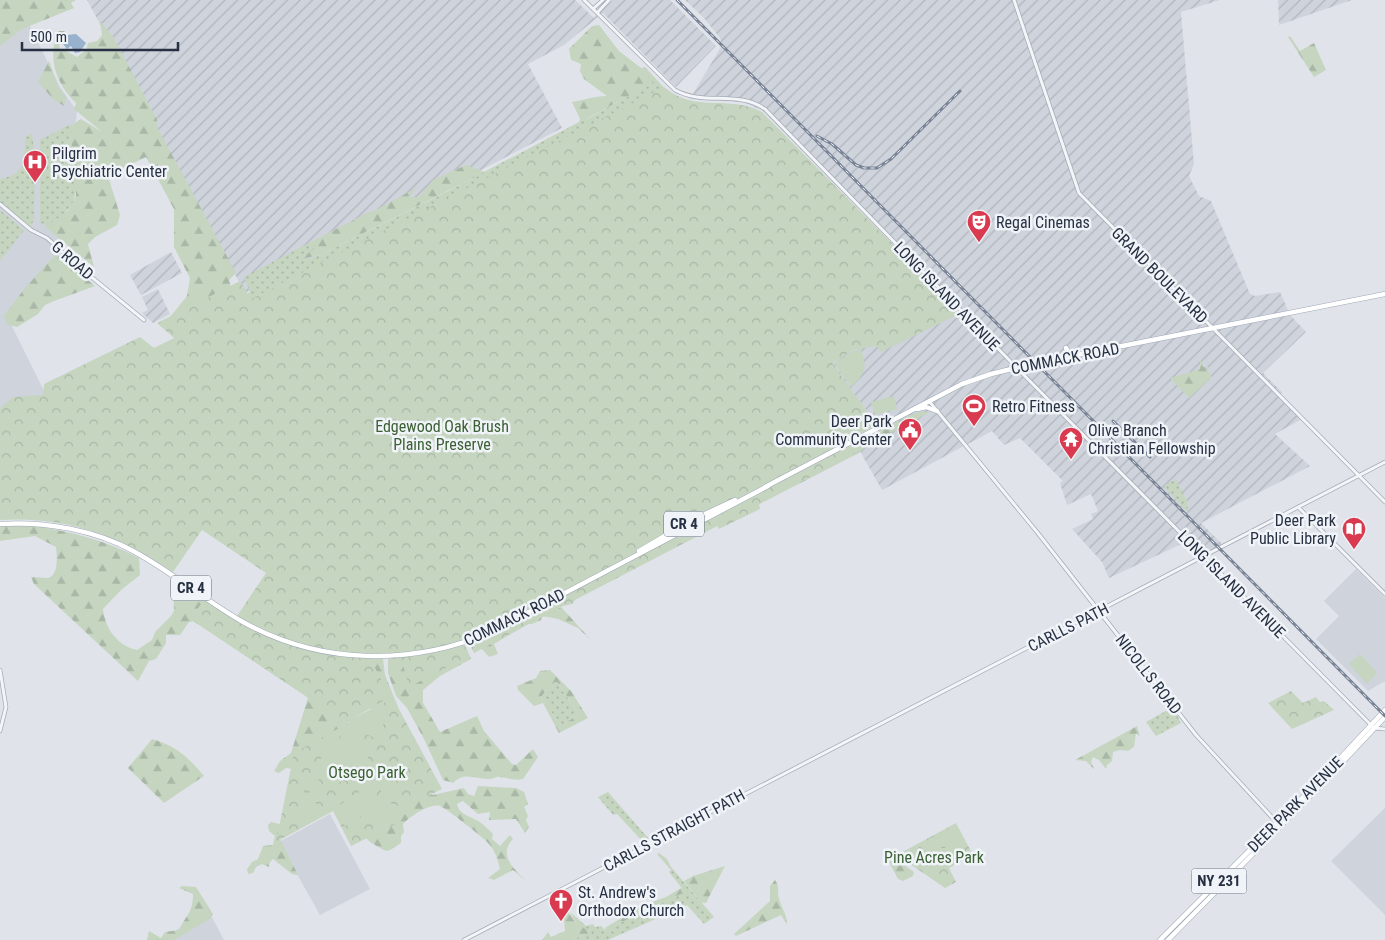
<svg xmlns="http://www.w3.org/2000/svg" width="1385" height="940" viewBox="0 0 1385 940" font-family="'Roboto Condensed',sans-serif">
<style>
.built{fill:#ced3dc}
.industrial{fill:url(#industrial-furrows)}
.grass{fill:url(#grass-dots)}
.forest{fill:url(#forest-firs);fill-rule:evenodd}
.park{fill:url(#park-crowns)}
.garden{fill:#c5d5c0}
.water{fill:#98b1cd}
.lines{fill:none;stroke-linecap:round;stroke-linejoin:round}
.tertiary-casing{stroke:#a5abb5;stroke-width:4.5}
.primary-casing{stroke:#9ea8b7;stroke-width:5.5}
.tertiary{stroke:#f3f5f8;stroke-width:3}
.primary{stroke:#fff;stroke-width:4.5}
.rail-casing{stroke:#788395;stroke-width:3}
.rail{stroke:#f0f3f7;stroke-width:1;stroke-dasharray:4;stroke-linecap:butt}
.labels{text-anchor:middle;stroke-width:5;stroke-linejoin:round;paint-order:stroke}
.shield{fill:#f0f3f7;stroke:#636b79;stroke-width:1}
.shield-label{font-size:15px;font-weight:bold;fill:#273143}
.poi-label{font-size:16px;fill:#273143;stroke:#f0f3f7;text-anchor:start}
.street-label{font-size:16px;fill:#273143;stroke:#f0f3f7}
.park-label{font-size:16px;fill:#3b6033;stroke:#f0f3f7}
</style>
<defs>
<pattern id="industrial-furrows" width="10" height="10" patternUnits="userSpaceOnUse" patternTransform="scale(1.25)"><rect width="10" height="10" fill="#ced3dc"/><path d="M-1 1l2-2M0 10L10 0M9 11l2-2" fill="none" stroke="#b1b6be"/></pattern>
<pattern id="grass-dots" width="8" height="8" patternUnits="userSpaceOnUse" patternTransform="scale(1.25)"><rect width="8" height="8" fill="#c5d5c0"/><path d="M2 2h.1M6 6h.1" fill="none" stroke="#a9b7a6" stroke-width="1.8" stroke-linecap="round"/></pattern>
<pattern id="forest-firs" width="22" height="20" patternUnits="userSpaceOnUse" patternTransform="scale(1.25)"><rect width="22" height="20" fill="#c5d5c0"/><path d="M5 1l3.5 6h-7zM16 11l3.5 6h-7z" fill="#a9b7a6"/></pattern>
<pattern id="park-crowns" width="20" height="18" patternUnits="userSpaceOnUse" patternTransform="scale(1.25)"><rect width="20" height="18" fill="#c5d5c0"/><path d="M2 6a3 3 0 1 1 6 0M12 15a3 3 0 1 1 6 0" fill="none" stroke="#a9b7a6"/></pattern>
</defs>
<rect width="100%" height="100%" fill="#e0e4ea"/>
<path class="built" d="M 28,22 L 60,87 L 77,111 L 62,252 L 7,316 L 47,397 L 0,425 L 0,32 Z
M 1356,569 L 1385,598 L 1385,681 L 1368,691 L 1316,639 L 1339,616 L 1324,601 Z
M 1385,808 L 1385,915 L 1331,861 Z
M 330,814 L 370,889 L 320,915 L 279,842 Z
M 207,908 L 224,940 L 163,940 Z"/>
<path class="industrial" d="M 87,0 L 575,0 L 594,18 L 613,0 L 670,0 L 716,46 L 676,87 L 603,13 L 564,45 L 528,64 L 562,128 L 245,293 Z
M 685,0 L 1220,0 L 1181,12 L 1194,164 L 1189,176 L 1199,196 L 1211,201 L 1250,294 L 1255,296 L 1280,292 L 1290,315 L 1306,332 L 1263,373 L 1282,392 L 1279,396 L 1302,419 L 1275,434 L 1310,466 L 1201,523 L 1223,545 L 1205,554 L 1190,540 L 1109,578 L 1102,562 L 1072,529 L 1093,519 L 1091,514 L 1098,511 L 1091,494 L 1067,505 L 1060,483 L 1063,481 L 1020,438 L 1004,445 L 992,431 L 882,490 L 853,439 L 878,426 L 831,363 L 853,350 L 876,345 L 961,312 L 763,111 L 743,102 L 690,99 L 722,45 L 720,38 L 704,18 Z
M 1278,0 L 1352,0 L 1279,25 Z
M 171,252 L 182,273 L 141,295 L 130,275 Z
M 158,289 L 170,314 L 153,323 L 142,313 L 148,310 L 142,297 Z"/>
<path class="grass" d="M 645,67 L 668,92 L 173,339 L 250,292 L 244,277 L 305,245 L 315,247 L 302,258 L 308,259 L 320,255 L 450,190 L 579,122 L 580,119 L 587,119 L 652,83 L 641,68 Z
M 69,125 L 74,125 C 67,149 87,192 67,211 C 61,218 52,222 45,227 L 45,224 L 40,223 L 40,140 Z
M 32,133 L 35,160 L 34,220 L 30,227 L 0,201 L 0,179 C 29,174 22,158 26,137 Z
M 0,210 L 24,230 L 0,261 Z
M 1176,479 L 1187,501 L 1188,513 L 1165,488 L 1165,485 Z
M 557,682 L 579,714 L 561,726 L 541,697 L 552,683 Z
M 1173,707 L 1181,723 L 1156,736 L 1146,722 Z
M 608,792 L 649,839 L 649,842 L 645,844 L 617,814 L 613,815 L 598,797 Z
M 659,853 L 667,859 L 671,867 L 714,917 L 704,924 L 687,905 L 608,940 L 569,940 L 591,933 L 576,923 L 570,912 L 586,926 L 593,924 L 595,927 L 601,926 L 605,930 L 685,892 L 669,872 L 671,870 L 657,854 Z"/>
<path class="forest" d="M 0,0 L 76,0 L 71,3 L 74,8 L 22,29 L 0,46 Z
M 100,21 L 114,38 L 157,120 L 158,129 L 236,273 L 229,280 L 231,287 L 170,317 L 187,296 L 190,278 L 174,247 L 174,209 L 146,157 L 113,173 L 109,179 L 120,215 L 117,225 L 95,237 L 88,244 L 94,267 L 45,227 L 68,211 L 76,196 L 75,161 L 70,138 L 74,124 L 81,119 L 102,132 L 74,109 L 76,103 C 56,84 46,56 59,31 L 65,31 L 59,42 L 60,50 L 62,49 L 77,57 L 86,50 L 88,43 L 97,41 L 102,35 Z
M 599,25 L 619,51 L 641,68 L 653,83 L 586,119 L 580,119 L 572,102 C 584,100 595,96 607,96 L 584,79 L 580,71 L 581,64 L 571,60 L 569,49 L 592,26 Z
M 1290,36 L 1300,51 L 1314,43 L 1326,70 L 1314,77 L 1288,37 Z
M 49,61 L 58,86 L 66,97 L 64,106 L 54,100 L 38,82 Z
M 466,165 L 485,172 L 320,255 L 301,259 L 315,248 L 305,245 L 369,212 L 374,211 L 418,187 L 409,197 L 419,197 L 433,180 Z
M 55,255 C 68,258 83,276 95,286 L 54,301 L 45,305 L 38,314 L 17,327 L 6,324 L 4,316 L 25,288 Z
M 1200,358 L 1203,367 L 1210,367 L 1206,369 L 1212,377 L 1189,398 L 1170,378 L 1200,369 Z
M 924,411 L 928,413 L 870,444 L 857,454 L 575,599 L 712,517 L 910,415 Z
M 28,525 C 68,531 103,539 139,558 L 140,575 L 121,590 L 103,609 C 105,629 118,646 137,650 L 152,640 L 155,632 L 171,616 L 174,611 L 173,580 L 215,607 L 276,640 L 364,659 L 383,659 L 385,675 L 398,707 L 378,711 C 367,704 357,715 348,722 L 351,730 L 280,839 L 298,875 L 292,874 L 273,859 L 270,862 L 269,867 L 262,864 L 256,867 L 253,873 L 248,874 L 247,869 L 252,862 L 258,859 L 263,846 L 273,845 L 275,836 L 269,831 L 268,825 L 271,822 L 283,825 L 293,769 L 286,768 L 279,773 L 274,771 L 280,761 L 291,753 L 310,691 L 197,621 L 189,622 L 180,635 L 166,635 L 166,643 L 156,659 L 149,661 L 138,681 L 34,584 L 31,577 C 36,577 43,578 48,578 C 59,576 57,554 56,547 L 35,536 L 0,541 L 0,526 Z
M 561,607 L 592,641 L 578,628 L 558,619 L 542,616 L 541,620 L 532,624 L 528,624 L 494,644 L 498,654 L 489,657 L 476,642 Z
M 465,645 L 471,659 L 440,676 L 423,690 L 423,703 L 440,732 L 477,716 L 484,731 L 512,764 L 516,765 L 533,749 L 538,757 L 523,779 C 515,781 508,778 500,777 C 495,776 495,779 490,779 C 475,779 464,771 453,783 L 443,780 L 424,739 L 407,708 L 396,696 L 388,673 L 388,659 L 443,651 Z
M 550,670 L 571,691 L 588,718 L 559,733 L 543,703 L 534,706 L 518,690 L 517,686 L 536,678 L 540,671 ZM 557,682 L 579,714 L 561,726 L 541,697 L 552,683 Z
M 1137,726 L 1140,737 L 1136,733 L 1134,747 L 1128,751 L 1120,750 L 1113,752 L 1112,761 L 1107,765 L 1106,769 L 1099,760 L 1093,757 L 1091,762 L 1094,769 L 1086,761 L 1075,760 Z
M 152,739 C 175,745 189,758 204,776 L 164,803 L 128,768 Z
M 478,786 L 516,788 L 524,792 L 528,804 L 524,807 L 528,816 L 526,820 L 529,827 L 525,833 L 516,819 L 489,820 L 490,812 L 478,814 L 463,801 L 457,804 C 460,817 473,816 481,823 C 485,826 489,830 493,834 L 492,839 L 500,846 L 510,835 L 513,839 C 497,856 515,869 527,882 L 513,870 L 494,880 L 488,878 L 500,869 C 498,860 495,851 489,844 C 485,839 446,808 440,806 C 429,803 410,817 403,824 L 404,832 L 401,836 L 401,843 C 386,853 389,853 375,845 C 368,841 367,840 364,833 L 422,792 L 433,795 L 464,788 L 468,794 L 474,796 Z
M 893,857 L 914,872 L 913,876 L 903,881 L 898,879 L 889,862 Z
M 725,866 L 706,903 L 701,902 L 684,881 L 693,876 Z
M 775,880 C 780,887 777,891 779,899 C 782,909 787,914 787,925 L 781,915 L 736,936 L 734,934 L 770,901 L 770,886 Z
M 182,886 L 196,887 L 213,914 L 208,920 L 174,940 L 147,940 L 149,931 L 161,938 L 165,932 L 179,930 C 186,915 193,913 193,894 L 179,888 Z
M 681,888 L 683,888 L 685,892 L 605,930 L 605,928 L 641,906 L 666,897 Z
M 554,900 L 561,902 L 576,923 L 592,933 L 569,940 L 542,940 L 548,932 L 551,937 L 565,931 L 564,919 Z"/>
<path class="park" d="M 664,87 C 695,114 728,94 762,112 L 961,313 L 881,352 L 876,346 L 853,350 L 832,363 L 877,425 L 852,438 L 858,452 L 759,504 L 760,509 L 719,529 L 717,526 L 575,600 L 572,604 L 563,606 L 474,653 L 469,643 L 464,644 L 469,656 L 409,687 L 401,658 L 370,658 L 390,697 L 341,725 L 304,695 L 190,619 L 204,600 L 229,617 L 237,616 L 266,573 L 202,530 L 173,572 C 117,536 68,516 0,520 L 0,408 L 13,397 L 43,395 L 44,384 L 140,337 L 154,348 L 174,338 L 157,323 L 240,281 L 251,299 Z
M 1291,691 L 1303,703 L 1316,697 L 1320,702 L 1324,701 L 1334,710 L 1292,729 L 1268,703 Z
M 393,698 L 442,789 L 406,807 L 398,823 L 351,846 L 333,811 L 276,842 L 294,753 Z
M 956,823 L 973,855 L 949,868 L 956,882 L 945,888 L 897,855 Z"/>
<path class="garden" d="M 861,349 C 867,369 866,373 851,387 L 834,363 L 853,351 Z
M 894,396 L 897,409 L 875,415 L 871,402 Z
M 1360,654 L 1377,673 L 1367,684 L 1349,664 Z
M 371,709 L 388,713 L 378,737 L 375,738 L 352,728 L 349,720 Z
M 341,733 L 368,741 L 371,746 L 365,768 L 332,787 L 316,760 L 326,757 L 321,757 C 320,745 325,739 336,735 L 340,753 L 334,756 L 344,757 L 340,741 Z
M 367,770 L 373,772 L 381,787 L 385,774 C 398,779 404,790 400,803 L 381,797 L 381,787 C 370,793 358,790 352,778 Z
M 318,779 L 322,788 L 317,790 L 314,800 L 322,814 L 305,825 L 302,818 L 297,822 L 294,811 L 302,807 L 303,809 L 314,800 L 304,796 L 299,800 L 295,791 L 303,786 L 305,795 L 313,790 L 308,784 Z
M 359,789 L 378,798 L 373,816 L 359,806 L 360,817 L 345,826 L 336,809 L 337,806 L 354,797 L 358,805 Z
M 383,801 L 403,807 C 395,819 388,825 374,820 Z
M 950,830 C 961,832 965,842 964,852 L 951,865 L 936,865 L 940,854 L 931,860 L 923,843 L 938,834 L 941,848 L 945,848 Z
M 918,846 L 928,862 L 919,869 L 901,857 Z"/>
<path class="water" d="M 76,34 L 86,43 L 80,52 L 75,53 L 71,46 L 67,49 L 63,44 L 67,35 Z"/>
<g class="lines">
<defs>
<path id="tertiary" d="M 584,0 L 675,90 C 704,106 737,90 765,109 L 1012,363 L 1374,728 L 1385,729
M 1014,0 L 1079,193 L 1385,502
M 593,9 L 603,0
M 597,13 L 609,0
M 0,204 L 31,230 L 47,238 L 78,266 L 144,320
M 929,401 L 1037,532 L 1196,735 L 1280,826
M 1298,507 L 1385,594
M 0,670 L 6,707 L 0,731
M 464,940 L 1385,462"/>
<path id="primary" d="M 1066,348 L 1068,352 L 1078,356
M 917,409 L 926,407 L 937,411
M 765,487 L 962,384 L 991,374 L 1036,363 L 1385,294
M 0,524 C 45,521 96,530 135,552 C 173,573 206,601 243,622 C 320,665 412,666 491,632 L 768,486
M 639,551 L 690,521 L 735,500
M 1160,940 L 1318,782 L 1385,710
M 1168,940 L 1322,784 L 1385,717"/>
</defs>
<use href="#tertiary" class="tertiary-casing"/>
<use href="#primary" class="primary-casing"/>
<use href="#tertiary" class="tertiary"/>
<use href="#primary" class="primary"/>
<defs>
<path id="rail" d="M 677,0 L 1385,716
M 817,136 L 832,144 L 856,165 L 864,168 L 877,168 L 891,159 L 960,91
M 1113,421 L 1150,457"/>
</defs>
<use href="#rail" class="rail-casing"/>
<use href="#rail" class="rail"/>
</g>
<defs>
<symbol id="hospital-pin" viewBox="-11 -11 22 30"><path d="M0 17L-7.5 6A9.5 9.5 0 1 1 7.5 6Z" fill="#da3a50" stroke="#f0f3f7"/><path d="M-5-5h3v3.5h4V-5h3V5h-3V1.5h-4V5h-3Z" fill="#fff"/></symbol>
<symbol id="theatre-pin" viewBox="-11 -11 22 30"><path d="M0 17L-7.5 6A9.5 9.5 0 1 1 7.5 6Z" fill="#da3a50" stroke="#f0f3f7"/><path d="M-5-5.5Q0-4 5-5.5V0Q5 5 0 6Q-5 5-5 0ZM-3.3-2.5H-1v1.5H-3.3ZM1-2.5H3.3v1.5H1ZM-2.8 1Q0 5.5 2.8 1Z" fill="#fff"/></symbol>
<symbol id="stadium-pin" viewBox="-11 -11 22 30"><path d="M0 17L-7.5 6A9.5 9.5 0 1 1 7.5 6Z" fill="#da3a50" stroke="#f0f3f7"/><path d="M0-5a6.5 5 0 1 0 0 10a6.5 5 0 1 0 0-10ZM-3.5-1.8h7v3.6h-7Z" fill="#fff"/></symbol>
<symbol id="civic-pin" viewBox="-11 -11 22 30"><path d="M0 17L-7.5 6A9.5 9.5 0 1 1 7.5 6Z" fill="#da3a50" stroke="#f0f3f7"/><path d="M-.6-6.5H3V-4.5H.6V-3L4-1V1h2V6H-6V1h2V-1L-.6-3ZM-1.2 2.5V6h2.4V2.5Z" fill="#fff"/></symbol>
<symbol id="temple-pin" viewBox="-11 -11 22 30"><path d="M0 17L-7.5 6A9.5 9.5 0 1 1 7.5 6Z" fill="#da3a50" stroke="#f0f3f7"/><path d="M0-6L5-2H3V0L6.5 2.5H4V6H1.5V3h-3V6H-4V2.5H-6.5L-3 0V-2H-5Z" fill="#fff"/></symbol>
<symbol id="library-pin" viewBox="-11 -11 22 30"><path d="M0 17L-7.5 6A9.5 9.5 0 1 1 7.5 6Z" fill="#da3a50" stroke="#f0f3f7"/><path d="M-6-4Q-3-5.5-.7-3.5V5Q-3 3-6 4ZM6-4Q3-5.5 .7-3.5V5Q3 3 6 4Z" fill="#fff"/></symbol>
<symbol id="church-pin" viewBox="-11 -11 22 30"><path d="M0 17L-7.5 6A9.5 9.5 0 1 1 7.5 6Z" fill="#da3a50" stroke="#f0f3f7"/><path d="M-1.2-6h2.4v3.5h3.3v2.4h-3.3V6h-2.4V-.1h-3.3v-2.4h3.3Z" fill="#fff"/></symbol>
</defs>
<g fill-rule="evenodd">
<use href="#hospital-pin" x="21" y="148" width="28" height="38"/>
<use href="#theatre-pin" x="965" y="208" width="28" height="38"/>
<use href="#stadium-pin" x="960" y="392" width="28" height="38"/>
<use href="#civic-pin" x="896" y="416" width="28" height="38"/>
<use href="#temple-pin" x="1057" y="425" width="28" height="38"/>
<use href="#library-pin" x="1340" y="515" width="28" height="38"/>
<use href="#church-pin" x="547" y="887" width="28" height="38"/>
</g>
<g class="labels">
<g class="shield">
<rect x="664" y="511.5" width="40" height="25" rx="4"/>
<rect x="171" y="575.5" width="40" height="25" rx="4"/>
<rect x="1191.5" y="868.5" width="55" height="25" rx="4"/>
</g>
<g class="shield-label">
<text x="684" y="529">CR 4</text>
<text x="191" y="593">CR 4</text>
<text x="1219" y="886">NY 231</text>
</g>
<g class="poi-label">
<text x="52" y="159">Pilgrim<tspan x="52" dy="18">Psychiatric Center</tspan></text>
<text x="996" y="228">Regal Cinemas</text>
<text x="992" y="412">Retro Fitness</text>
<text x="892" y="427" text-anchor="end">Deer Park<tspan x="892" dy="18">Community Center</tspan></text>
<text x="1088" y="436">Olive Branch<tspan x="1088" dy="18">Christian Fellowship</tspan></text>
<text x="1336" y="526" text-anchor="end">Deer Park<tspan x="1336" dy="18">Public Library</tspan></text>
<text x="578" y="898">St. Andrew's<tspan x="578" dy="18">Orthodox Church</tspan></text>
</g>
<g class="street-label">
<text transform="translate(73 260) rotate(41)" y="6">G ROAD</text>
<text transform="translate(1160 275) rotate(45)" y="6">GRAND BOULEVARD</text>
<text transform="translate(947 296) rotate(46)" y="6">LONG ISLAND AVENUE</text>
<text transform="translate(1065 358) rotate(-11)" y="6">COMMACK ROAD</text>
<text transform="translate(1232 584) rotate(45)" y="6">LONG ISLAND AVENUE</text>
<text transform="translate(514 617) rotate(-26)" y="6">COMMACK ROAD</text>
<text transform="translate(1068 627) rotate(-27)" y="6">CARLLS PATH</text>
<text transform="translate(1149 674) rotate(52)" y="6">NICOLLS ROAD</text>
<text transform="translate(1295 804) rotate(-45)" y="6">DEER PARK AVENUE</text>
<text transform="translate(674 830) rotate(-28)" y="6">CARLLS STRAIGHT PATH</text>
</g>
<g class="park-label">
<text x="442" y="432">Edgewood Oak Brush<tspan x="442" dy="18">Plains Preserve</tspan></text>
<text x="367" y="778">Otsego Park</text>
<text x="934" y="863">Pine Acres Park</text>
</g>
</g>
<path d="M22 42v8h156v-8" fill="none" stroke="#273143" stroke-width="2.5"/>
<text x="30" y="42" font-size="15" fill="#273143" stroke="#f0f3f7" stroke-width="4" paint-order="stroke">500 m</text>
</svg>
